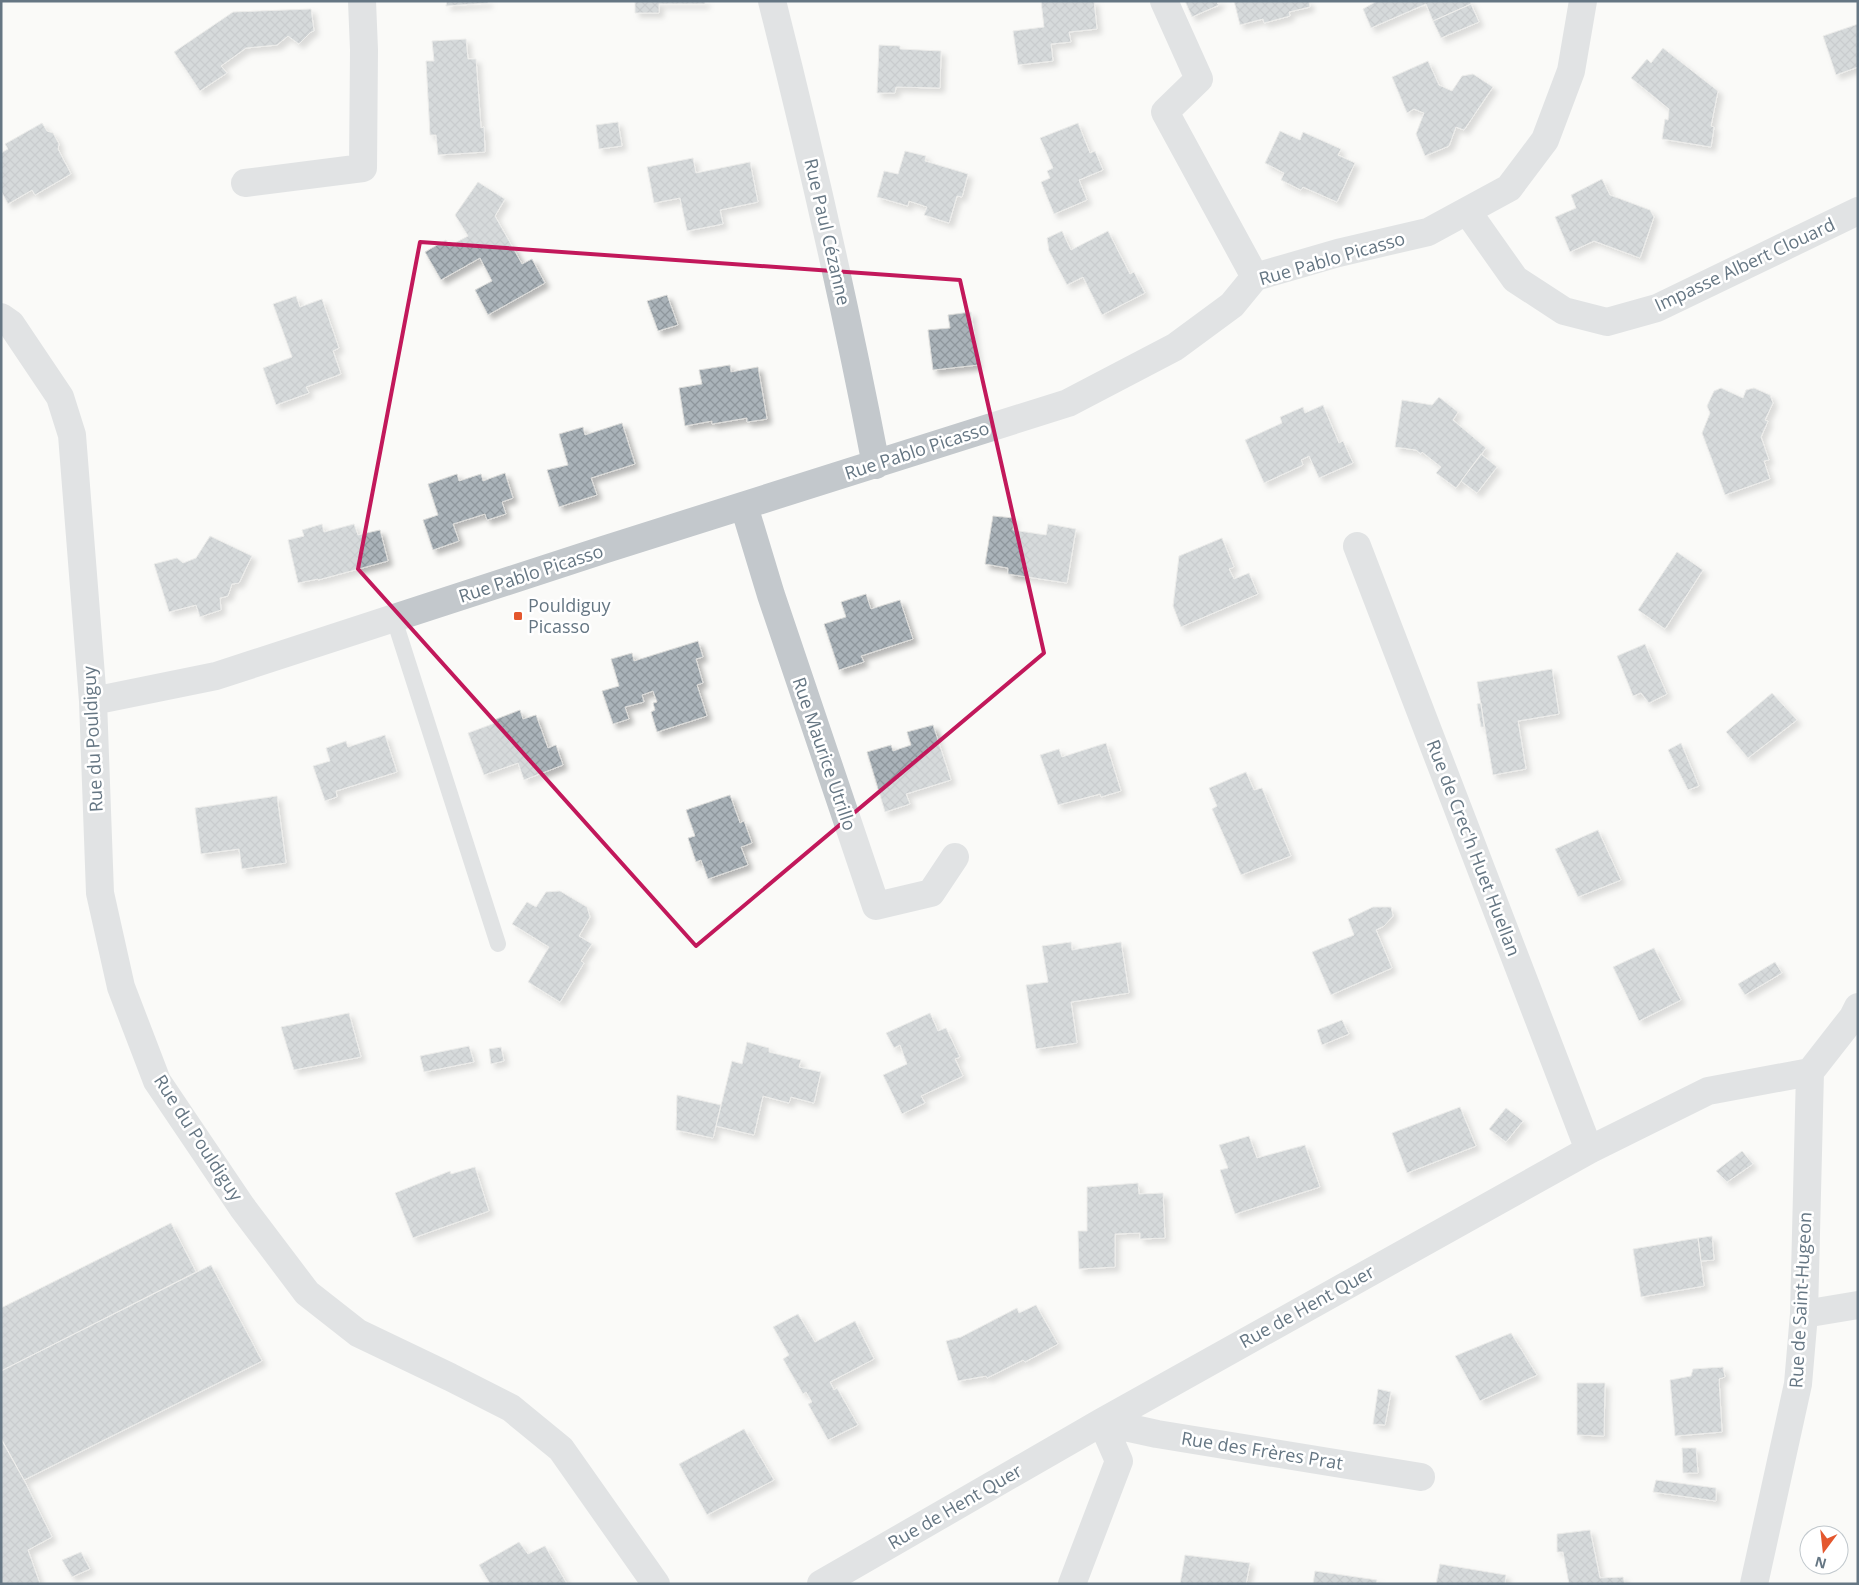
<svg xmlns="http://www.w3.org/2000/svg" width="1859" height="1585" viewBox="0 0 1859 1585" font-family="'Open Sans',sans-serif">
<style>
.building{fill:url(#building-cross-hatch);stroke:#dcdcda;filter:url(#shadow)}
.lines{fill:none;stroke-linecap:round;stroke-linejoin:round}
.service{stroke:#c3c8cc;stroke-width:16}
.minor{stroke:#c3c8cc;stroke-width:28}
.marked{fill:none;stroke:#c2185b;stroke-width:4;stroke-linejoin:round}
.poi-dot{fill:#e4572e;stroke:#fff;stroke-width:2}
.labels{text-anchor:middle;stroke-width:5;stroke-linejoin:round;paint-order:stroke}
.street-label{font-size:18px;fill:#657683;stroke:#fff}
.poi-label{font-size:18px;fill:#657683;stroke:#fff;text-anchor:start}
</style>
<defs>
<pattern id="building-cross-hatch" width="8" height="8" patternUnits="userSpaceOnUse" patternTransform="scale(1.25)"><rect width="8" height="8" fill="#aab3b9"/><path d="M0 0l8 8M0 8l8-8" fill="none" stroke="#8e969c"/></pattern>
<filter id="shadow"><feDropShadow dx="4.5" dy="4.5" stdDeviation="2.5" flood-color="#0004"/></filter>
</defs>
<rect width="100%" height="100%" fill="#fafaf8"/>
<path class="building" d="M 447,1 L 488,1 L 488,3 L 446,6 Z
M 635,1 L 705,1 L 705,4 L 659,4 L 659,13 L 635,13 Z
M 1041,1 L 1094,1 L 1097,29 L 1069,32 L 1071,42 L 1051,44 L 1053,61 L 1018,65 L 1013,31 L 1044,27 Z
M 1185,1 L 1223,1 L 1217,3 L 1219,5 L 1192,17 Z
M 1234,1 L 1309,1 L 1310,7 L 1289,12 L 1290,16 L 1264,23 L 1263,19 L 1240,25 Z
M 1377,1 L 1470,1 L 1471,4 L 1433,21 L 1426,4 L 1371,28 L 1363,9 Z
M 1471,4 L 1479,22 L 1441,38 L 1433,21 Z
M 311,9 L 314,31 L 311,32 L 299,44 L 288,36 L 277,45 L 246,48 L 221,66 L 227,73 L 200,91 L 174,52 L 233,12 Z
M 1858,24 L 1858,67 L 1836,75 L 1823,36 Z
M 466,39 L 468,59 L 476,59 L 481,128 L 484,127 L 485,152 L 438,155 L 436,135 L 430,135 L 426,61 L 434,61 L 432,41 Z
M 879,45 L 900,46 L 900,49 L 941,51 L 940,88 L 896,87 L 895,93 L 877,93 Z
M 1663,48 L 1718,91 L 1711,126 L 1714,127 L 1711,147 L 1662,139 L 1665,119 L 1668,120 L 1669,109 L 1631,78 L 1647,59 L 1651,63 Z
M 1428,61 L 1439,85 L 1452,91 L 1462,76 L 1473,74 L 1493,87 L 1464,130 L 1456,127 L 1449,146 L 1425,156 L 1416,134 L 1424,113 L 1414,109 L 1407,113 L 1392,77 Z
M 618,122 L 622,146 L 599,149 L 596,125 Z
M 42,123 L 47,131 L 53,133 L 59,144 L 58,149 L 71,174 L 35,195 L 32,190 L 8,204 L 1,191 L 1,153 L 8,149 L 5,144 Z
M 1078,123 L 1090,153 L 1095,151 L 1103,170 L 1079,180 L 1087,200 L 1054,214 L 1041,182 L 1050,178 L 1047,171 L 1053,168 L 1040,138 Z
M 1280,131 L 1300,140 L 1303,132 L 1341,149 L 1338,155 L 1355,163 L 1337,202 L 1303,187 L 1301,190 L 1281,180 L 1284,173 L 1265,163 Z
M 905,151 L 926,156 L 925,161 L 968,174 L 962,197 L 957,196 L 949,223 L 924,215 L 927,207 L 909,201 L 908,206 L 877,197 L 884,171 L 898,174 Z
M 693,158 L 696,173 L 750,162 L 758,202 L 720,210 L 723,224 L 687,231 L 680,198 L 654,203 L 647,167 Z
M 1602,179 L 1610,195 L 1650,210 L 1654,217 L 1640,258 L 1594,241 L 1570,252 L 1555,217 L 1576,208 L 1571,195 Z
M 478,182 L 505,199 L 495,216 L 522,264 L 532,259 L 545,283 L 488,315 L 475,290 L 492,281 L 480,258 L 441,280 L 425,252 L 446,240 L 449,246 L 468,236 L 455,215 Z
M 1062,231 L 1071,250 L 1108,231 L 1130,274 L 1134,272 L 1145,293 L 1102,315 L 1083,277 L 1067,285 L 1049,251 L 1047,238 Z
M 667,295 L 678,325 L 658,331 L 647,301 Z
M 296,296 L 300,307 L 322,299 L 339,348 L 333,351 L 341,374 L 306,387 L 309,393 L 276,405 L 263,368 L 292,357 L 273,304 Z
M 971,312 L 978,365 L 933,370 L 928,330 L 950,328 L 948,315 Z
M 730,365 L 731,372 L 758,367 L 767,419 L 747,422 L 747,418 L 712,424 L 712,421 L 685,426 L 679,388 L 702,384 L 699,370 Z
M 1721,388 L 1743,398 L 1746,390 L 1754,388 L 1770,395 L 1773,403 L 1765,420 L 1768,421 L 1761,437 L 1769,460 L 1764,461 L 1770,479 L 1725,495 L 1702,433 L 1710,413 L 1707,406 L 1714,391 Z
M 1439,397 L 1458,412 L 1453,420 L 1486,448 L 1456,488 L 1436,473 L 1441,467 L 1422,452 L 1421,454 L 1416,450 L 1395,447 L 1402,400 L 1432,405 Z
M 1323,405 L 1339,443 L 1343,441 L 1353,463 L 1319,478 L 1309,456 L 1301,460 L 1303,465 L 1264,483 L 1245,440 L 1282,423 L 1280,417 L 1303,407 L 1305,413 Z
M 622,423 L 635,464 L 591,478 L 597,495 L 559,507 L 547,470 L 568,465 L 559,434 L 583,427 L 585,435 Z
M 1481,454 L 1497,467 L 1477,493 L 1461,481 Z
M 505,473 L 513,498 L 502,502 L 506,514 L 487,520 L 485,514 L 453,524 L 459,541 L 433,550 L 423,520 L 438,515 L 428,484 L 457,474 L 459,481 L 481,474 L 483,481 Z
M 993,516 L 1014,518 L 1013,530 L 1046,535 L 1048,524 L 1076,529 L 1067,583 L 1008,574 L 1008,568 L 985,564 Z
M 322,524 L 324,532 L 354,524 L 358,535 L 380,530 L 388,561 L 318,580 L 318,579 L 298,583 L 288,540 L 304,536 L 302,530 Z
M 210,536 L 252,556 L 239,583 L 232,584 L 228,596 L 220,598 L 221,610 L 200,617 L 196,605 L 169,612 L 154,564 L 177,558 L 183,563 L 196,558 Z
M 1222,538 L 1234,567 L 1229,569 L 1234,579 L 1249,573 L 1258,594 L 1181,627 L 1173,606 L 1179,556 Z
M 1677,552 L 1703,570 L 1665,629 L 1638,610 Z
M 866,594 L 871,609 L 900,600 L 913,639 L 861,656 L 864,662 L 839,670 L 824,624 L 846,617 L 841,602 Z
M 698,641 L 703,657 L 696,659 L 703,683 L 697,685 L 707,716 L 657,732 L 651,712 L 655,710 L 653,703 L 657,702 L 653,691 L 642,695 L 644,702 L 625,707 L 629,719 L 613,724 L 602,691 L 619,686 L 611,659 L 632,653 L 634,661 Z
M 1645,644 L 1667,694 L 1649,703 L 1641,693 L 1633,696 L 1617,656 Z
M 1552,669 L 1559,714 L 1518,721 L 1526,769 L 1493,775 L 1477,682 Z
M 1772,693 L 1797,720 L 1748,758 L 1726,732 Z
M 1481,703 L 1484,727 L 1481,727 L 1477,704 Z
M 520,710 L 523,719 L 536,715 L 548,748 L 556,745 L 563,765 L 524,780 L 518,763 L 484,775 L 468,733 L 495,723 L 494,720 Z
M 933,725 L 951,780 L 906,794 L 910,804 L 885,812 L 867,752 L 891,745 L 893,751 L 911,745 L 907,732 Z
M 385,735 L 397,772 L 336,791 L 337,797 L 325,801 L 313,766 L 330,761 L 326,748 L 346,741 L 348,747 Z
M 1106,743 L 1121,791 L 1101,797 L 1100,794 L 1058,805 L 1040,755 L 1059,749 L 1062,757 Z
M 1681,743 L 1699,786 L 1688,790 L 1668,750 Z
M 1246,772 L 1254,790 L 1262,788 L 1291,856 L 1241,875 L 1212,809 L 1217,806 L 1209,788 Z
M 730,795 L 740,823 L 744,821 L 752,843 L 741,847 L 748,865 L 708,879 L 701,860 L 696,862 L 688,838 L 695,836 L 686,810 Z
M 277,796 L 286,863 L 242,869 L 239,849 L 201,854 L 195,808 Z
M 1598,830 L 1621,880 L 1578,897 L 1555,849 Z
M 560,891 L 587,907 L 590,917 L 579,936 L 592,944 L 581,961 L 584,963 L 560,1002 L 528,982 L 549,947 L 512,924 L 527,902 L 536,907 L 546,892 Z
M 1373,907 L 1391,907 L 1393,916 L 1384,926 L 1376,930 L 1392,968 L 1331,995 L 1312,952 L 1354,935 L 1348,919 Z
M 1071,942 L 1072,950 L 1121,942 L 1129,993 L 1071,1002 L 1077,1043 L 1036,1049 L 1026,985 L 1048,982 L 1042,946 Z
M 1654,948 L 1681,1000 L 1639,1021 L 1613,967 Z
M 1775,962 L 1782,973 L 1745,995 L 1738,984 Z
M 349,1013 L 361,1057 L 294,1070 L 281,1027 Z
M 930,1013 L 938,1031 L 946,1028 L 960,1057 L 955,1059 L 963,1076 L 921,1096 L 925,1103 L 902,1114 L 883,1075 L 907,1064 L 900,1045 L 894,1048 L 886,1033 Z
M 1342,1020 L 1349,1034 L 1322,1045 L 1317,1030 Z
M 747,1042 L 769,1048 L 769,1052 L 801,1060 L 799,1067 L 821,1072 L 814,1103 L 791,1097 L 789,1103 L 763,1096 L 754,1135 L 716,1126 L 732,1061 L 742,1064 Z
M 469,1046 L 474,1062 L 424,1072 L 420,1056 Z
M 501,1047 L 504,1061 L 491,1064 L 489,1049 Z
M 677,1095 L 721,1105 L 713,1138 L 676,1130 Z
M 1460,1107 L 1476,1146 L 1407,1173 L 1392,1133 Z
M 1506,1108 L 1523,1121 L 1506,1142 L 1489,1129 Z
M 1249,1136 L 1257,1158 L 1305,1145 L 1320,1187 L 1235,1214 L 1220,1170 L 1228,1168 L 1219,1145 Z
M 1742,1151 L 1753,1164 L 1727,1182 L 1716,1171 Z
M 475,1167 L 489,1211 L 413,1238 L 395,1193 L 450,1171 L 451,1174 Z
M 1138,1183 L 1139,1194 L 1163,1193 L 1165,1238 L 1140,1239 L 1140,1233 L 1115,1234 L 1115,1267 L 1079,1269 L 1078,1231 L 1087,1231 L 1087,1187 Z
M 171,1223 L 196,1272 L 1,1371 L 1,1308 Z
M 1712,1236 L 1714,1260 L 1701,1261 L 1698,1238 Z
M 1698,1238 L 1704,1286 L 1641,1297 L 1633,1249 Z
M 211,1265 L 262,1361 L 24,1480 L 1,1438 L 1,1371 Z
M 1036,1305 L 1058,1344 L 1025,1362 L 1023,1360 L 987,1378 L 986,1376 L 958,1381 L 946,1341 L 961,1337 L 1017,1308 L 1019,1313 Z
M 798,1314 L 815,1342 L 855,1321 L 874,1359 L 830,1382 L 834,1390 L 837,1388 L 858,1425 L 828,1440 L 808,1404 L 812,1402 L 806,1392 L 803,1394 L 783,1359 L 789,1355 L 773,1327 Z
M 1511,1333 L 1537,1375 L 1480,1401 L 1455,1356 Z
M 1723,1367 L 1725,1377 L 1719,1379 L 1722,1432 L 1675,1436 L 1670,1380 L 1691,1376 L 1693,1369 Z
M 1577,1383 L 1605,1383 L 1604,1436 L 1577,1435 Z
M 1378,1389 L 1391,1392 L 1385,1425 L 1373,1424 Z
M 744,1429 L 774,1480 L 707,1515 L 679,1464 Z
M 1,1441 L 2,1441 L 24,1480 L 52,1537 L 28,1550 L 40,1584 L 1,1584 Z
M 1682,1448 L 1696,1448 L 1698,1473 L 1683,1473 Z
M 1656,1480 L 1716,1488 L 1716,1501 L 1653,1492 Z
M 1590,1530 L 1600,1578 L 1623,1577 L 1625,1584 L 1569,1584 L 1563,1552 L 1557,1552 L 1557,1534 Z
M 519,1542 L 528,1554 L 545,1546 L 567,1584 L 490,1584 L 479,1565 Z
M 81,1552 L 90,1569 L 72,1577 L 62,1560 Z
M 1185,1555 L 1250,1563 L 1246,1584 L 1180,1584 Z
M 1440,1564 L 1506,1575 L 1505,1584 L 1436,1584 Z
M 1315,1571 L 1377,1580 L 1376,1584 L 1313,1584 Z"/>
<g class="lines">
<path class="service" d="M 394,619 L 498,944"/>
<path class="minor" d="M 772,1 C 811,155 846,309 876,465
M 1164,1 L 1199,79 L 1165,112 L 1255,277
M 245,183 L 363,168 L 364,50 L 362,1
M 1467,211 L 1515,279 L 1564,311 L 1607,322 L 1657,308 L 1858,211
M 1,317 L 11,324 L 60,397 L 72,435 L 93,701 L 100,893 L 121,987 L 157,1081 L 242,1207 L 307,1293 L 358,1333 L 450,1377 L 511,1408 L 561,1449 L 656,1584
M 744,506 L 771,595 L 876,906 L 931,893 L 955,857
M 1357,546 L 1589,1150
M 93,701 L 216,676 L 603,550 L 1068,403 L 1175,347 L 1232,305 L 1255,277 L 1338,253 L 1428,232 L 1509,188 L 1545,140 L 1571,71 L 1583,1
M 1810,1072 L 1853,1017 L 1858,1007
M 1804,1314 L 1858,1305
M 1102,1422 L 1157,1434 L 1421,1477
M 821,1584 L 1102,1422 L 1589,1150 L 1708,1091 L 1810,1072
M 1072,1584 L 1119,1461 L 1102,1422
M 1754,1584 L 1798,1384 L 1804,1314 L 1810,1072"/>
</g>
<path d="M0 0H1859V1585H0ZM 420,242 L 960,280 L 1044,653 L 696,946 L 358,569 Z" fill="#fafaf8" fill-opacity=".55" fill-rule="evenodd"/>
<path class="marked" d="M 420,242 L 960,280 L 1044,653 L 696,946 L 358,569 Z"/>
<rect class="poi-dot" x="513" y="611" width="10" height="10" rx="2.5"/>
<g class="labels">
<g class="street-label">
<text transform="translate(827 232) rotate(77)" y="6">Rue Paul Cézanne</text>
<text transform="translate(1332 259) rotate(-16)" y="6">Rue Pablo Picasso</text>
<text transform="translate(1745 265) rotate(-25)" y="6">Impasse Albert Clouard</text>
<text transform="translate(917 451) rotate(-18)" y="6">Rue Pablo Picasso</text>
<text transform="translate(531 574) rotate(-18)" y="6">Rue Pablo Picasso</text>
<text transform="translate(93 739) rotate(-93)" y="6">Rue du Pouldiguy</text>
<text transform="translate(824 754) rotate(71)" y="6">Rue Maurice Utrillo</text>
<text transform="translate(1473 848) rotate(69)" y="6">Rue de Crec'h Huet Huellan</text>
<text transform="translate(198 1138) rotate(57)" y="6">Rue du Pouldiguy</text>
<text transform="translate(1801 1300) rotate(-87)" y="6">Rue de Saint-Hugeon</text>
<text transform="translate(1307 1307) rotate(-29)" y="6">Rue de Hent Quer</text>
<text transform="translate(1262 1451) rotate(9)" y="6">Rue des Frères Prat</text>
<text transform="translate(955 1507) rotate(-30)" y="6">Rue de Hent Quer</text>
</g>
<g class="poi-label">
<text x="528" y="612">Pouldiguy<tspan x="528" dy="21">Picasso</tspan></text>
</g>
</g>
<rect width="1859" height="1585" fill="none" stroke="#657683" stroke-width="5"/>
<g transform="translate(1824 1550) rotate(195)"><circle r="24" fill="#ffffff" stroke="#c1c8cd"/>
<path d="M0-4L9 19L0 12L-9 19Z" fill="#e4572e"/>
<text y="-8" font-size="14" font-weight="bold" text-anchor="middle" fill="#657683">N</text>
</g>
</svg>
